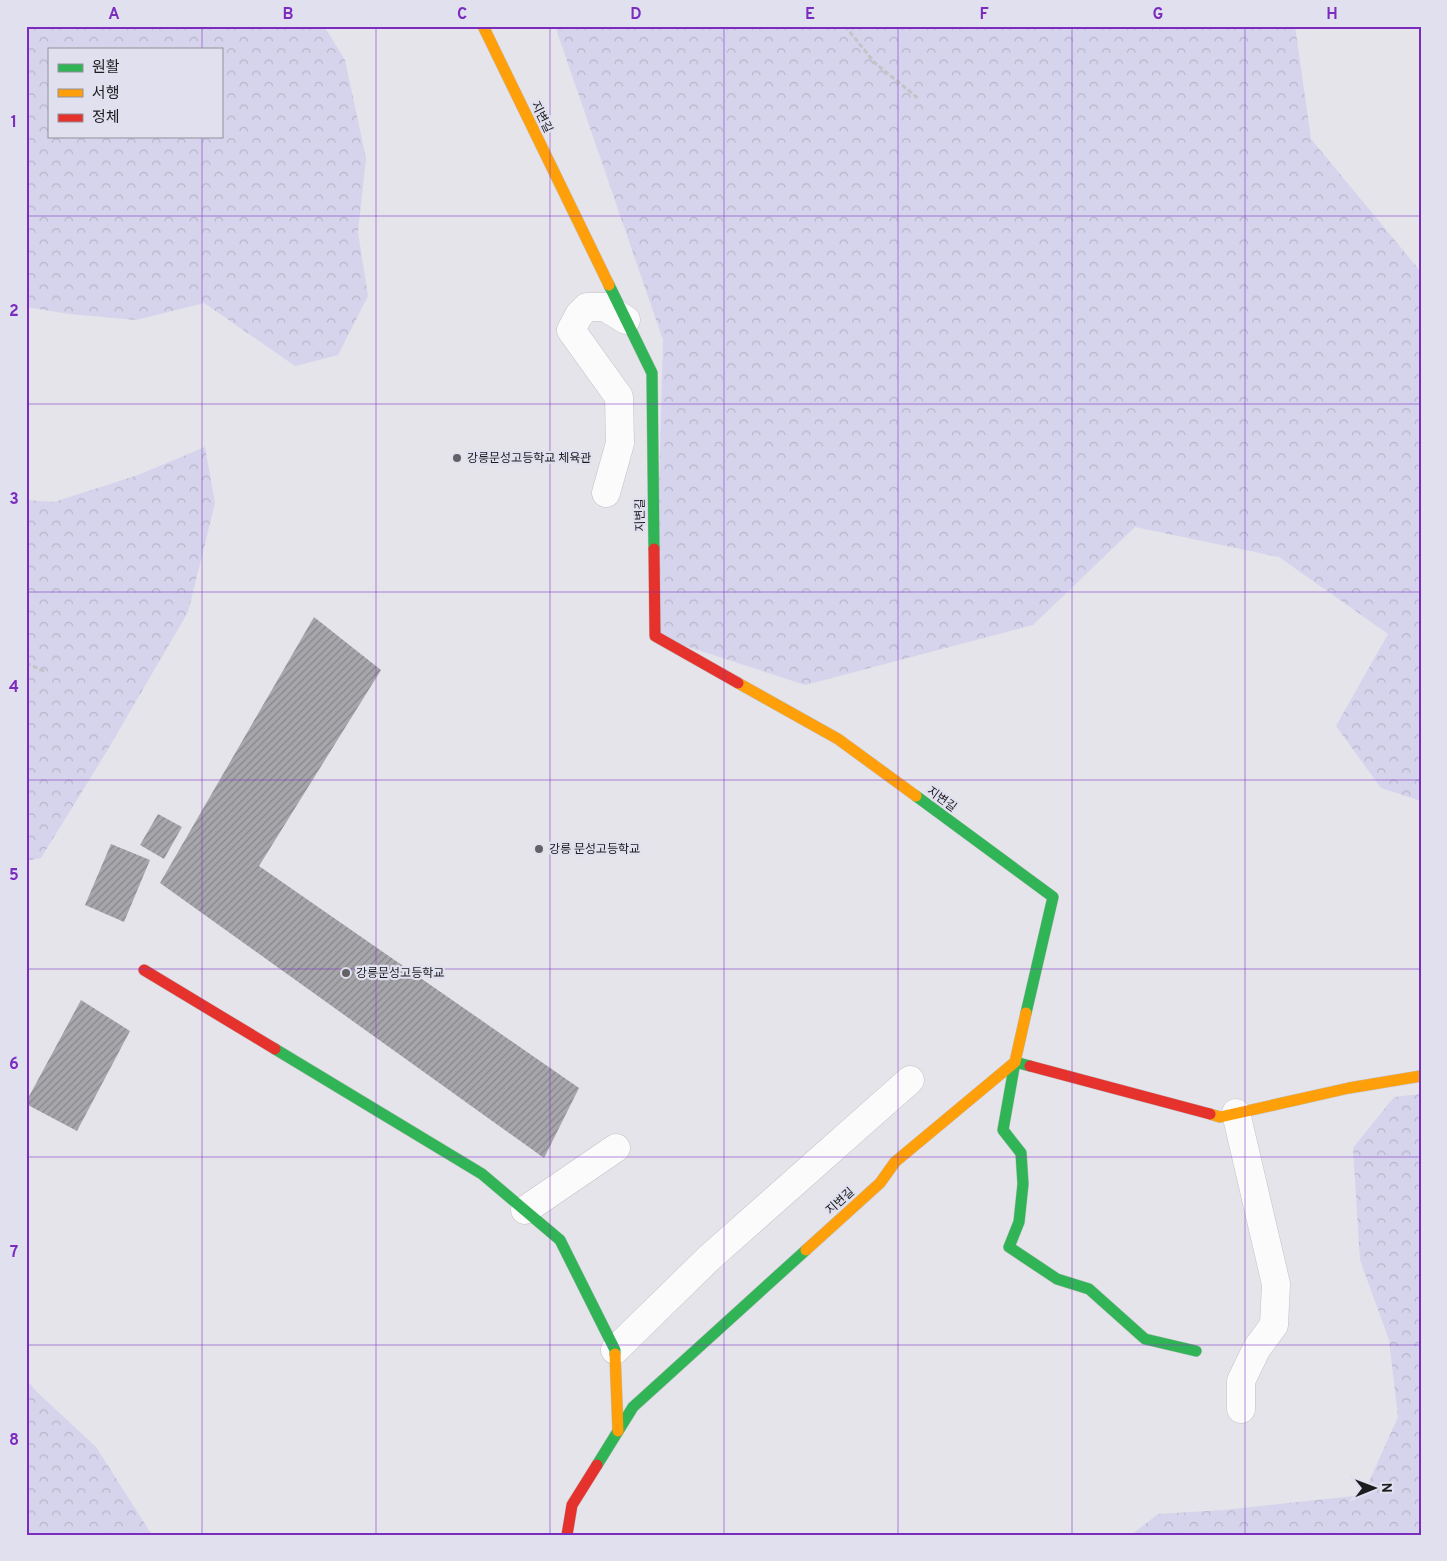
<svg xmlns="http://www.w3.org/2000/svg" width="1447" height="1561" viewBox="0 0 1447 1561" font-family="Overpass,'Noto Sans KR',sans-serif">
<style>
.forest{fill:url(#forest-crowns);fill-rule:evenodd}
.building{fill:url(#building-hatch)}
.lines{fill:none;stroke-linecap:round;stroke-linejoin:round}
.street-casing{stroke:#c2c2c7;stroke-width:29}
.fast-casing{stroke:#c2c2c7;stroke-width:12}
.slow-casing{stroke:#c2c2c7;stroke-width:12}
.jam-casing{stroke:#c2c2c7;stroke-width:12}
.path{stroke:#c4c4c7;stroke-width:3;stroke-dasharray:5 2.5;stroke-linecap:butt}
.street{stroke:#fbfbfc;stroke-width:28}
.fast{stroke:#30b455;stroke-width:11}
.slow{stroke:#ff9f0a;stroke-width:11}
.jam{stroke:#e5322d;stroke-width:11}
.grid{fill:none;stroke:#7b2cbf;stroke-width:1;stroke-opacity:0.55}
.poi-dot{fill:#616167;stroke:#e0e0ee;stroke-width:2}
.labels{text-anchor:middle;stroke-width:4.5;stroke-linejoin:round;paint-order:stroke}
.street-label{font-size:12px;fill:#1b1b20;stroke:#e0e0ee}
.poi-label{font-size:12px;fill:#1b1b20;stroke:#e0e0ee;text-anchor:start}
.neatline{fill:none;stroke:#7b2cbf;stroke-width:2}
.grid-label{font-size:16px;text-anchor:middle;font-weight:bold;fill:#7b2cbf}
</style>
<defs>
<pattern id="forest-crowns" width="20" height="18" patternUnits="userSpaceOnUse" patternTransform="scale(1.25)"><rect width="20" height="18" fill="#d5d4ec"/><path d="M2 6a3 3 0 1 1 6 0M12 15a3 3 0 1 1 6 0" fill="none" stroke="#b6b5ca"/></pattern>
<pattern id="building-hatch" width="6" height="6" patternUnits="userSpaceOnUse" patternTransform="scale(1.25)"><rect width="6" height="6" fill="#a6a6ab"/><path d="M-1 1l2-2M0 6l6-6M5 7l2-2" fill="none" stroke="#86868b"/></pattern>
</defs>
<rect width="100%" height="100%" fill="#e4e4ea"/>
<path class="forest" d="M 26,26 L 324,26 L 345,60 L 366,158 L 358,232 L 368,296 L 338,355 L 295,366 L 204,303 L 136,320 L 69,314 L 26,307 ZM 49,49 L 221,49 L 221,136 L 49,136 Z
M 555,26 L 1295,26 L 1311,139 L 1421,272 L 1421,801 L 1381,788 L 1336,726 L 1388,634 L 1279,557 L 1135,527 L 1033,625 L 805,685 L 655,636 L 663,340 Z
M 205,447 L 215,503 L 188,612 L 104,756 L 41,858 L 26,861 L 26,500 L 54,502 L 138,475 Z
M 1421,1094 L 1421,1535 L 1131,1535 L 1158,1514 L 1224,1510 L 1363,1495 L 1398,1417 L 1389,1340 L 1360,1260 L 1353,1148 L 1394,1097 Z
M 26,1379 L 37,1392 L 96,1447 L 152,1535 L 26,1535 Z"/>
<path class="building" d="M 314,617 L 381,670 L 259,866 L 579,1088 L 544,1158 L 160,883 Z
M 158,814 L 182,827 L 164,859 L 140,845 Z
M 111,844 L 150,860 L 124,922 L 85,905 Z
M 81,1000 L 130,1031 L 77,1131 L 26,1104 L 26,1102 Z"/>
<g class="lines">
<defs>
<path id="street" d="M 606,493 L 620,443 L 619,397 L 571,330 L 579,315 L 587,307 L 605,307 L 626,320
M 1236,1113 L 1276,1284 L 1274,1325 L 1257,1348 L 1241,1381 L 1241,1409
M 525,1210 L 616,1148
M 615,1350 L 708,1259 L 910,1080"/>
<path id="fast" d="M 609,285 L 652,373 L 654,549
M 916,796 L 1053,897 L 1026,1013
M 275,1049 L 482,1174 L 560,1240 L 615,1350 L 615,1354
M 1030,1066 L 1015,1062 L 1003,1130 L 1021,1153 L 1023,1184 L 1019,1222 L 1009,1247 L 1057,1279 L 1089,1289 L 1145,1339 L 1196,1351
M 597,1465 L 633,1407 L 806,1250"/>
<path id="slow" d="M 483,26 L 609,285
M 738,683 L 838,739 L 916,796
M 1210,1114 L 1220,1117 L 1349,1088 L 1421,1076
M 806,1250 L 880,1183 L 895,1162 L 1015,1062 L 1026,1013
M 615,1354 L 618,1431"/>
<path id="jam" d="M 654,549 L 655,636 L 738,683
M 144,970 L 275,1049
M 1030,1066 L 1210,1114
M 567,1535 L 572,1505 L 597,1465"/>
</defs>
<use href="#street" class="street-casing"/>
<use href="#fast" class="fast-casing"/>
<use href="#slow" class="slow-casing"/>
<use href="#jam" class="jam-casing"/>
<path class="path" d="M 845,26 L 875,63 L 919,99
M 26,663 L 46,672"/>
<use href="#street" class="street"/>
<use href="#fast" class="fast"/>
<use href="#slow" class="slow"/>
<use href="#jam" class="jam"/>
</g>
<path class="grid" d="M 202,26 L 202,49M 376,26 L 376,1535M 550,26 L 550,1535M 724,26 L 724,1535M 898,26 L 898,1535M 1072,26 L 1072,1535M 1245,26 L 1245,1535M 202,136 L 202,1535M 26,216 L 1421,216M 26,404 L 1421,404M 26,592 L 1421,592M 26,780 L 1421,780M 26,969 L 1421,969M 26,1157 L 1421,1157M 26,1345 L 1421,1345"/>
<g class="poi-dot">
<circle cx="457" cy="458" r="5"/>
<circle cx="539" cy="849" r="5"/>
<circle cx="346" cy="973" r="5"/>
</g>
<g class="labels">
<g class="street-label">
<text transform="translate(542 117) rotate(64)" y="4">지변길</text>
<text transform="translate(640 515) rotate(-91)" y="4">지변길</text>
<text transform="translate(942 799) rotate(36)" y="4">지변길</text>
<text transform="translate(840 1201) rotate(-42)" y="4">지변길</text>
</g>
<g class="poi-label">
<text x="467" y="462">강릉문성고등학교 체육관</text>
<text x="549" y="853">강릉 문성고등학교</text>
<text x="356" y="977">강릉문성고등학교</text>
</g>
</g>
<rect width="1447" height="1561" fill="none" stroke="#e0e0ee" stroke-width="55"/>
<rect x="48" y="48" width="175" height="90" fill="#e0e0ee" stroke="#91919c"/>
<rect x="58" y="64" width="25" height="8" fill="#30b455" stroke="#91919c"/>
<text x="92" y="72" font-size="15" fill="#1b1b20">원활</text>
<rect x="58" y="89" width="25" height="8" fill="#ff9f0a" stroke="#91919c"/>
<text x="92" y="98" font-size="15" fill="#1b1b20">서행</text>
<rect x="58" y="114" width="25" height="8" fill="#e5322d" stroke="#91919c"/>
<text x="92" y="122" font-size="15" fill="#1b1b20">정체</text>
<g transform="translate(1374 1488) rotate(89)" stroke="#e0e0ee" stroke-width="4" paint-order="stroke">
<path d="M0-4L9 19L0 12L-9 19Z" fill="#1b1b20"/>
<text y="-8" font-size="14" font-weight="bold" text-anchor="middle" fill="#1b1b20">N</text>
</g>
<rect x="28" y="28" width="1392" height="1506" class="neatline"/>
<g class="grid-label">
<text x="114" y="19">A</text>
<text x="288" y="19">B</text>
<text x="462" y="19">C</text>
<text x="636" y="19">D</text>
<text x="810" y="19">E</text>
<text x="984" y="19">F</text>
<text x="1158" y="19">G</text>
<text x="1332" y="19">H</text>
<text x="14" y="127">1</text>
<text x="14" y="316">2</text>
<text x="14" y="504">3</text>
<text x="14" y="692">4</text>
<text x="14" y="880">5</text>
<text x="14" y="1069">6</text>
<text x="14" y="1257">7</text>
<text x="14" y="1445">8</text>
</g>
</svg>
